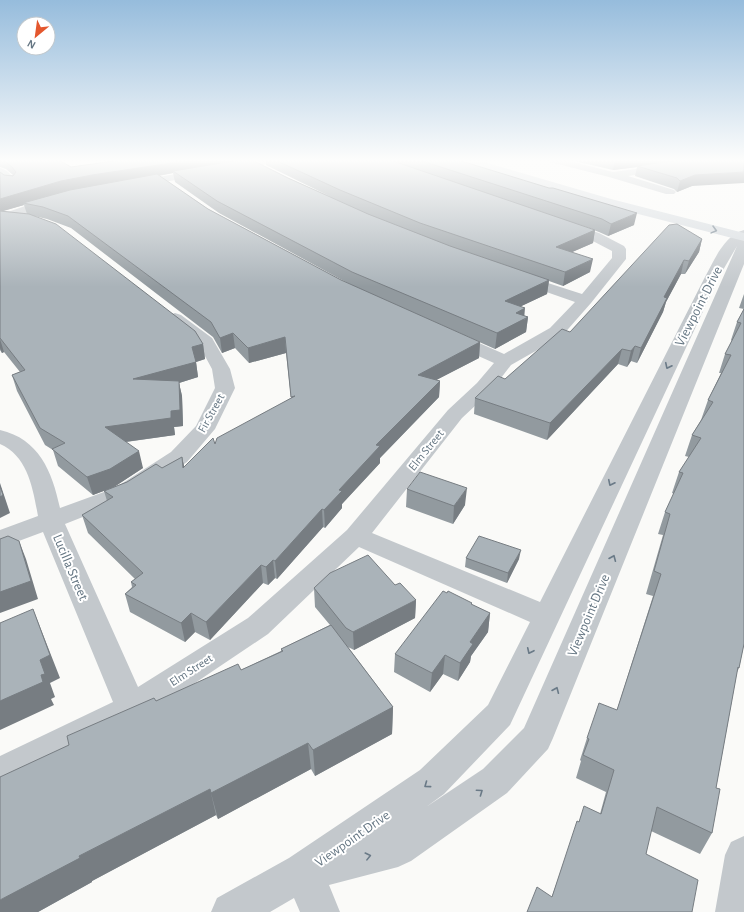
<svg xmlns="http://www.w3.org/2000/svg" width="744" height="912" viewBox="0 0 744 912" font-family="'Alegreya Sans',sans-serif">
<style>
.lines{fill:none;stroke-linecap:round;stroke-linejoin:round}
.minor{fill:#c3c8cc;fill-rule:evenodd}
.major{fill:#d6dbdf;fill-rule:evenodd}
.wall{fill:#929a9f;fill-rule:evenodd}
.shaded-wall{fill:#777d82}
.building{fill:#aab3b9;stroke:#777d82}
.oneway{stroke:#768591}
.oneway2{stroke:#6a7a87}
.labels{text-anchor:middle;stroke-width:4;stroke-linejoin:round;paint-order:stroke}
.street-label{font-size:12px;fill:#657683;stroke:#fff}
.near-street-label{font-size:14px;fill:#657683;stroke:#fff}
</style>
<rect width="100%" height="100%" fill="#fafaf8"/>
<g class="lines">
<path class="minor" d="M 258,160 L 279,160 L 274,163 L 135,187 L 129,184 L 135,181 Z
M 549,160 L 565,160 L 613,172 L 665,165 L 669,166 L 670,168 L 669,170 L 628,176 L 674,190 L 676,192 L 674,194 L 666,194 L 609,177 L 550,162 Z
M 0,168 C 7,169 13,177 18,183 L 16,185 L 8,185 L 0,177 Z
M 54,196 L 58,198 L 60,200 L 58,202 L 10,220 L 2,220 L 0,217 L 2,214 Z
M 567,223 L 599,233 L 624,246 L 626,249 L 626,259 L 591,303 L 562,336 L 511,365 L 491,391 L 462,418 L 372,533 L 540,602 L 705,277 C 714,261 724,235 744,230 L 744,264 L 553,738 L 548,749 L 507,793 L 411,861 L 398,867 L 329,885 L 340,912 L 300,912 L 294,898 L 270,912 L 211,912 L 217,898 L 289,858 L 420,770 L 488,705 L 530,622 L 359,547 L 268,634 L 143,718 L 12,786 L 0,790 L 0,756 L 113,702 L 43,532 L 0,548 L 0,530 L 38,516 C 33,489 28,456 0,444 L 0,430 C 39,439 52,471 60,508 L 115,488 L 171,452 L 196,426 L 215,388 L 212,369 L 199,345 L 169,321 L 167,318 L 169,315 L 175,313 L 181,315 L 212,338 L 230,369 L 235,388 L 215,429 L 187,462 L 131,498 L 65,524 L 138,687 L 248,618 L 347,530 L 448,410 L 477,383 L 494,363 L 447,342 L 444,338 L 447,334 L 453,333 L 459,334 L 504,354 L 550,328 L 575,302 L 515,281 L 513,278 L 515,275 L 520,274 L 582,294 L 612,258 L 612,251 L 589,239 L 562,230 L 561,227 L 562,224 ZM 737,246 L 524,728 L 483,769 L 426,807 L 444,794 L 510,725 L 719,277 Z
M 744,836 L 744,912 L 715,912 L 725,855 L 731,842 Z"/>
<path class="major" d="M 462,160 L 477,160 L 611,199 L 744,233 L 744,241 L 603,205 L 463,162 Z"/>
</g>
<path class="wall" d="M 0,160 L 59,160 L 71,167 L 121,160 L 288,178 L 331,197 L 266,165 L 266,160 L 458,160 L 634,225 L 608,236 L 599,232 L 575,223 L 595,230 L 593,243 L 572,252 L 590,272 L 563,286 L 549,281 L 547,294 L 521,306 L 524,316 L 528,317 L 526,332 L 495,349 L 356,287 L 480,342 L 479,358 L 436,380 L 440,381 L 439,397 L 380,458 L 380,463 L 342,504 L 342,508 L 325,528 L 323,527 L 277,579 L 275,578 L 268,585 L 263,583 L 210,640 L 195,632 L 185,642 L 130,612 L 125,594 L 132,587 L 131,582 L 135,579 L 88,533 L 82,515 L 107,501 L 104,491 L 127,482 L 162,468 L 182,457 L 184,467 L 215,444 L 291,398 L 286,353 L 249,363 L 235,348 L 222,353 L 213,337 L 71,228 L 47,219 L 34,216 L 203,344 L 205,359 L 196,362 L 198,377 L 179,383 L 182,396 L 183,426 L 174,427 L 175,435 L 126,442 L 143,468 L 114,487 L 93,495 L 58,466 L 53,450 L 45,445 L 17,391 L 12,375 L 20,372 L 4,352 L 2,353 L 0,350 L 0,172 L 4,175 L 13,175 L 6,169 L 0,167 ZM 173,173 L 175,182 L 219,213 L 353,286 L 341,280 L 208,209 L 159,176 ZM 24,205 L 27,214 L 2,211 Z
M 570,160 L 744,160 L 692,186 L 677,192 L 674,189 L 635,176 L 637,167 L 613,170 Z
M 702,239 L 699,252 L 685,274 L 681,274 L 666,302 L 663,312 L 637,363 L 631,361 L 627,367 L 618,364 L 547,440 L 474,414 L 475,398 L 505,379 Z
M 744,294 L 744,644 L 739,668 L 737,672 L 716,788 L 712,833 L 700,854 L 651,831 L 646,854 L 552,896 L 579,821 L 600,814 L 606,792 L 576,778 L 581,761 L 580,760 L 587,738 L 617,710 L 653,596 L 646,594 L 663,535 L 658,534 L 665,512 L 674,494 L 672,493 L 679,472 L 689,457 L 685,456 L 692,435 L 701,420 L 708,400 L 721,373 L 719,373 L 725,354 L 732,341 L 731,340 L 737,322 L 744,309 L 739,308 Z
M 407,489 L 465,505 L 453,524 L 406,507 Z
M 466,558 L 519,559 L 507,583 L 465,567 Z
M 395,585 L 416,600 L 415,618 L 354,650 L 348,647 L 393,707 L 392,734 L 315,776 L 311,769 L 218,819 L 216,815 L 92,881 L 92,882 L 38,912 L 69,745 L 156,701 L 241,670 L 281,651 L 281,649 L 330,625 L 315,607 L 314,588 Z
M 472,605 L 490,613 L 488,632 L 471,656 L 470,662 L 458,681 L 443,674 L 430,692 L 394,672 L 395,654 Z"/>
<path class="shaded-wall" d="M 191,160 L 245,160 L 173,171 L 173,173 L 95,186 L 23,203 L 24,205 L 0,212 L 0,199 L 61,181 L 92,175 Z
M 615,160 L 680,160 L 637,166 L 637,167 L 613,170 Z
M 744,172 L 744,183 L 692,186 L 677,192 L 680,181 L 695,175 Z
M 637,213 L 634,225 L 608,236 L 611,224 Z
M 595,230 L 593,243 L 554,260 L 556,247 Z
M 702,239 L 699,252 L 685,274 L 689,261 Z
M 593,259 L 590,272 L 563,286 L 565,272 Z
M 684,260 L 681,274 L 666,302 L 663,312 L 637,363 L 641,348 L 664,297 Z
M 549,280 L 547,294 L 503,315 L 505,301 Z
M 525,308 L 524,320 L 528,317 L 526,332 L 495,349 L 497,333 L 516,313 Z
M 233,333 L 235,348 L 222,353 L 220,338 Z
M 285,337 L 286,353 L 249,363 L 248,348 Z
M 0,339 L 4,352 L 2,353 L 0,348 Z
M 480,342 L 479,358 L 417,390 L 418,375 Z
M 203,344 L 205,359 L 196,362 L 198,377 L 179,383 L 182,396 L 183,426 L 174,427 L 175,435 L 110,444 L 105,427 L 133,379 L 192,347 Z
M 635,346 L 631,361 L 627,367 L 631,351 Z
M 622,349 L 618,364 L 547,440 L 550,423 Z
M 440,381 L 439,397 L 380,458 L 380,463 L 342,504 L 342,508 L 325,528 L 324,510 L 339,490 L 376,445 Z
M 139,451 L 143,468 L 114,487 L 93,495 L 87,477 Z
M 182,457 L 186,474 L 183,468 Z
M 0,483 L 10,513 L 0,518 Z
M 467,488 L 465,505 L 453,524 L 454,506 Z
M 322,509 L 323,527 L 277,579 L 275,561 Z
M 19,541 L 26,559 L 38,599 L 0,613 L 0,592 Z
M 521,550 L 519,559 L 507,583 L 508,573 Z
M 273,560 L 275,578 L 268,585 L 266,567 Z
M 261,565 L 263,583 L 210,640 L 206,622 Z
M 416,600 L 415,618 L 354,650 L 353,632 Z
M 33,609 L 60,678 L 50,683 L 55,697 L 51,699 L 54,705 L 0,730 L 0,701 L 41,675 Z
M 191,613 L 195,632 L 185,642 L 181,623 Z
M 490,613 L 488,632 L 471,656 L 470,662 L 458,681 L 460,663 L 470,642 Z
M 445,655 L 443,674 L 430,692 L 432,673 Z
M 393,707 L 392,734 L 315,776 L 313,750 Z
M 308,743 L 311,769 L 218,819 L 211,793 Z
M 210,789 L 216,815 L 92,881 L 92,882 L 38,912 L 0,912 L 0,900 L 79,856 Z"/>
<path class="building" d="M 4,160 L 59,160 L 71,167 L 121,160 L 191,160 L 92,175 L 61,181 L 0,199 L 0,172 L 4,175 L 13,176 L 16,172 L 12,167 Z
M 240,160 L 252,160 L 288,178 L 368,214 L 450,246 L 549,280 L 505,301 L 525,308 L 516,313 L 528,317 L 497,333 L 352,272 L 217,201 L 173,171 Z
M 275,160 L 390,160 L 595,230 L 556,247 L 593,259 L 565,272 L 420,223 L 340,190 Z
M 419,160 L 458,160 L 549,188 L 553,188 L 637,213 L 611,224 L 602,219 Z
M 679,160 L 744,160 L 744,172 L 695,175 L 680,181 L 677,178 L 637,166 Z
M 157,174 L 208,209 L 341,280 L 480,342 L 418,375 L 440,381 L 376,445 L 380,446 L 339,490 L 342,491 L 324,510 L 322,509 L 275,561 L 273,560 L 266,567 L 261,565 L 206,622 L 191,613 L 181,623 L 125,594 L 136,585 L 131,582 L 143,573 L 82,515 L 113,497 L 104,491 L 127,482 L 156,464 L 162,468 L 182,457 L 183,468 L 213,438 L 215,444 L 217,438 L 295,396 L 291,397 L 285,337 L 248,348 L 233,333 L 220,338 L 211,322 L 68,216 L 43,207 L 23,203 L 70,190 Z
M 0,211 L 29,214 L 56,224 L 195,331 L 203,344 L 192,347 L 196,362 L 133,379 L 179,381 L 180,410 L 171,411 L 171,418 L 105,427 L 139,451 L 110,469 L 87,477 L 52,449 L 65,443 L 40,428 L 12,375 L 25,370 L 0,338 Z
M 677,224 L 702,239 L 689,261 L 684,260 L 664,297 L 667,298 L 641,348 L 635,346 L 631,351 L 622,349 L 550,423 L 475,398 L 498,376 L 505,379 L 562,329 L 570,332 L 669,225 Z
M 744,309 L 744,644 L 739,668 L 738,667 L 716,788 L 720,789 L 712,833 L 657,807 L 646,854 L 698,880 L 692,912 L 527,912 L 537,887 L 552,897 L 577,821 L 579,822 L 584,806 L 601,814 L 614,770 L 583,755 L 589,739 L 587,738 L 599,703 L 617,710 L 661,574 L 654,571 L 670,514 L 665,512 L 683,473 L 679,472 L 701,438 L 692,435 L 713,402 L 708,400 L 731,355 L 725,354 L 741,323 L 737,322 Z
M 420,472 L 467,488 L 454,506 L 407,489 Z
M 0,486 L 3,495 L 0,497 Z
M 8,536 L 19,541 L 31,581 L 0,592 L 0,539 Z
M 479,536 L 521,550 L 508,573 L 466,558 Z
M 368,555 L 395,585 L 400,583 L 416,600 L 353,632 L 346,628 L 314,588 L 330,573 Z
M 443,591 L 447,593 L 448,591 L 472,603 L 471,604 L 490,613 L 470,642 L 473,644 L 460,663 L 445,655 L 432,673 L 395,654 Z
M 33,609 L 50,655 L 40,660 L 45,674 L 41,675 L 43,682 L 0,701 L 0,623 Z
M 331,625 L 393,707 L 313,750 L 308,743 L 211,793 L 210,789 L 79,856 L 80,858 L 0,900 L 0,777 L 69,745 L 67,736 L 154,698 L 156,701 L 238,664 L 241,670 L 283,651 L 281,649 Z"/>
<defs><path id="oneway-chevron" d="M-2-3.5L2.5 0L-2 3.5" fill="none" stroke-width="1.6" stroke-linecap="round" stroke-linejoin="round"/></defs>
<use class="oneway" href="#oneway-chevron" transform="translate(714 230) rotate(15)"/>
<g class="oneway2">
<use href="#oneway-chevron" transform="translate(668 366) rotate(116)"/>
<use href="#oneway-chevron" transform="translate(611 483) rotate(116)"/>
<use href="#oneway-chevron" transform="translate(613 558) rotate(-67)"/>
<use href="#oneway-chevron" transform="translate(530 651) rotate(115)"/>
<use href="#oneway-chevron" transform="translate(556 690) rotate(-67)"/>
<use href="#oneway-chevron" transform="translate(427 785) rotate(144)"/>
<use href="#oneway-chevron" transform="translate(480 792) rotate(-35)"/>
<use href="#oneway-chevron" transform="translate(368 856) rotate(-14)"/>
</g>
<linearGradient id="sky" x2="0" y2="1"><stop stop-color="#96bcdc"/><stop offset="0.56" stop-color="#fdfdfc"/><stop offset="1" stop-color="#fdfdfc" stop-opacity="0"/></linearGradient>
<rect width="744" height="287" fill="url(#sky)"/>
<g class="labels">
<g class="street-label">
<text transform="translate(211 413) rotate(-61)" y="4">Fir Street</text>
<text transform="translate(426 450) rotate(-51)" y="4">Elm Street</text>
<text transform="translate(191 670) rotate(-33)" y="4">Elm Street</text>
</g>
<g class="near-street-label">
<text transform="translate(698 306) rotate(-63)" y="5">Viewpoint Drive</text>
<text transform="translate(71 567) rotate(67)" y="5">Lucilla Street</text>
<text transform="translate(588 615) rotate(-67)" y="5">Viewpoint Drive</text>
<text transform="translate(352 838) rotate(-35)" y="5">Viewpoint Drive</text>
</g>
</g>
<g transform="translate(36 36) rotate(209)"><circle r="19" fill="#ffffff" stroke="#c1c8cd"/>
<path d="M0-3L7 15L0 10L-7 15Z" fill="#e4572e"/>
<text y="-6" font-size="11" font-weight="bold" text-anchor="middle" fill="#657683">N</text>
</g>
</svg>
